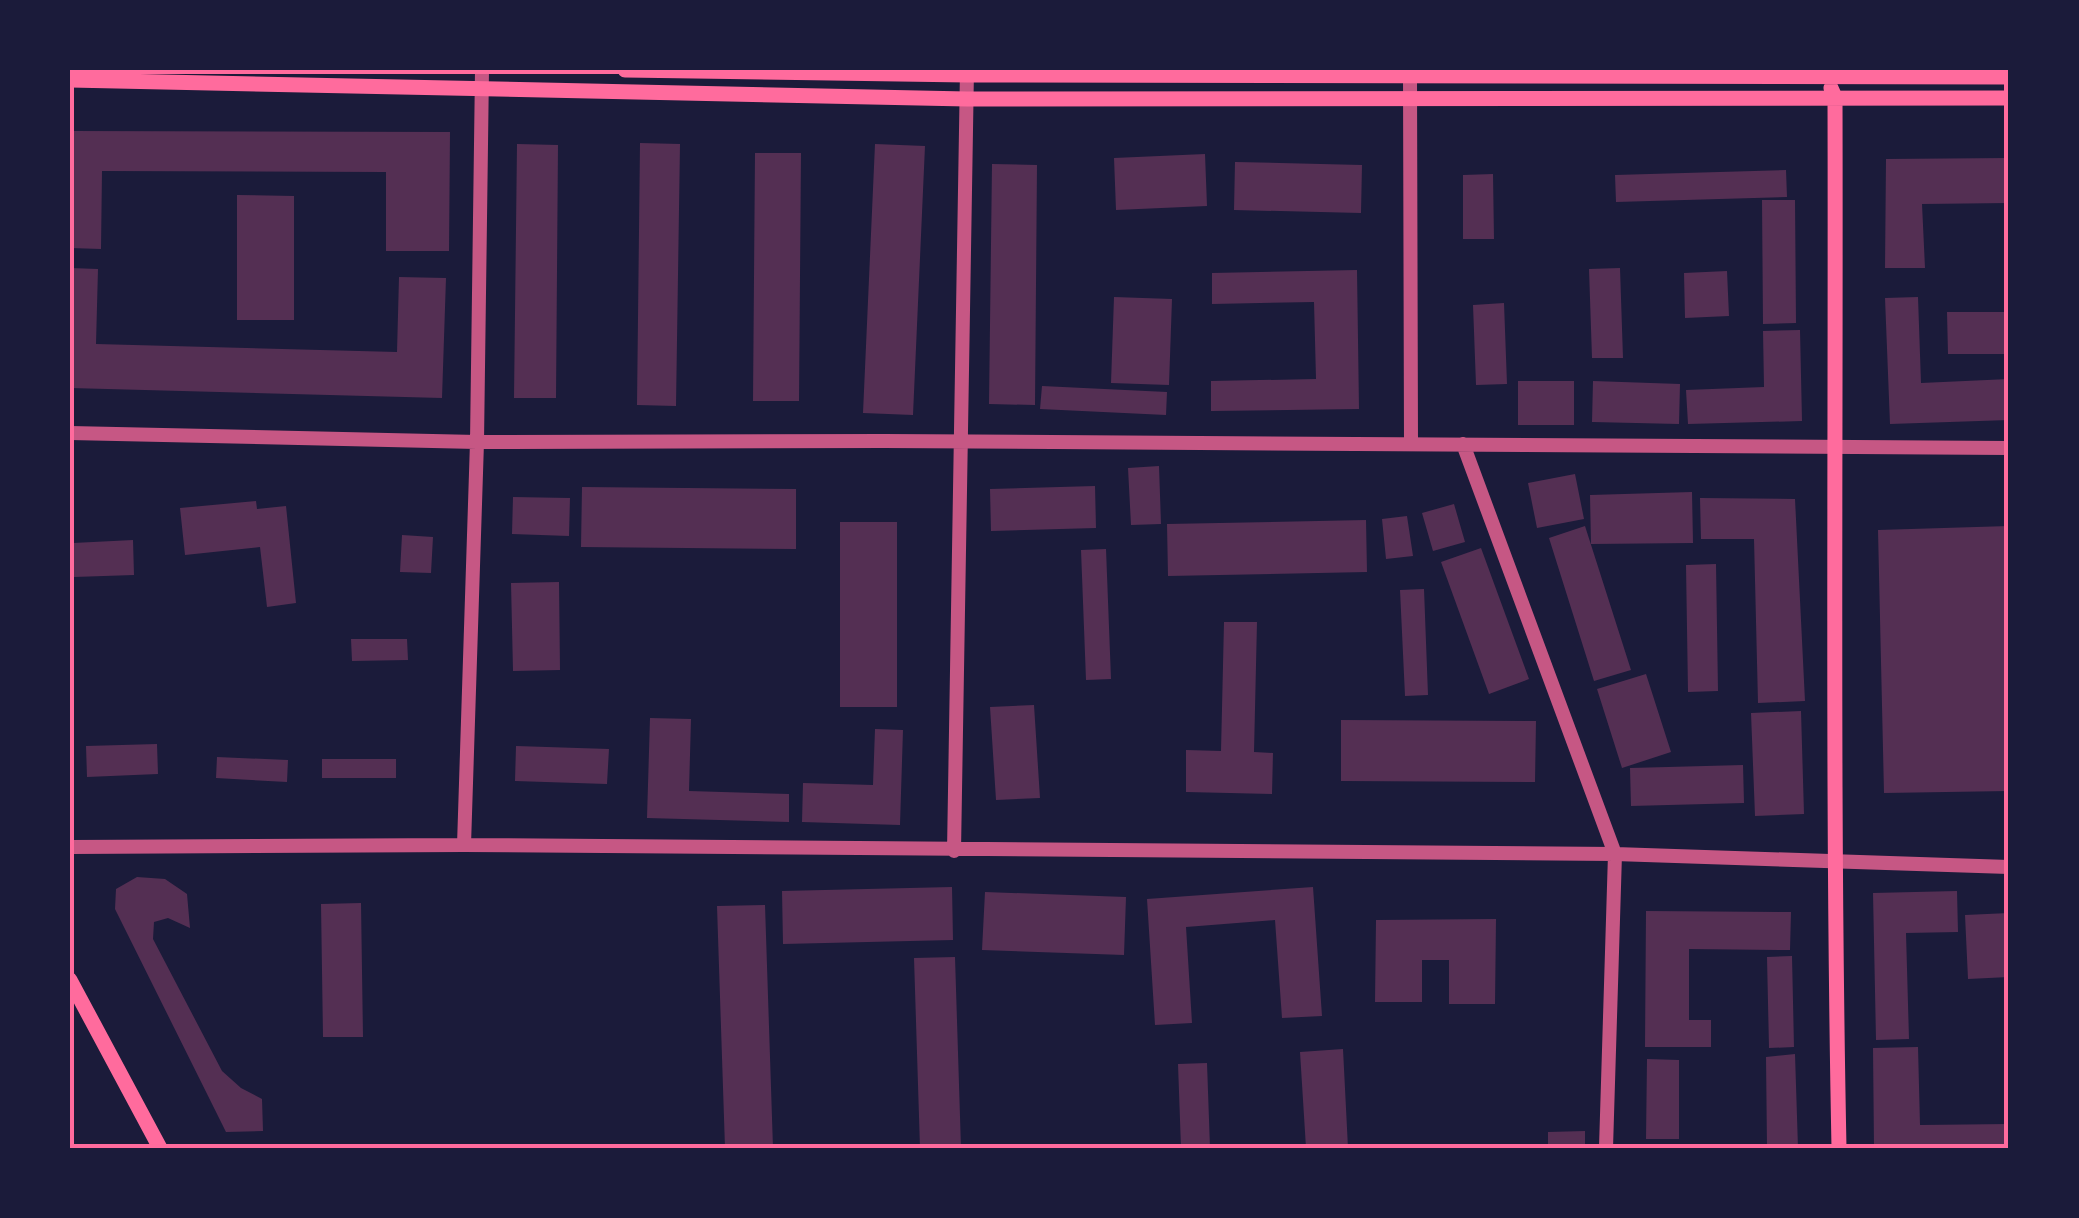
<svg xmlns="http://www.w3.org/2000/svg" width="2079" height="1218" viewBox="0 0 2079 1218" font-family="'Fira Sans Condensed',sans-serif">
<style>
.building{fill:#542f53}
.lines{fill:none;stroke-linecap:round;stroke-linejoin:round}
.tertiary{stroke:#c65784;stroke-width:14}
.secondary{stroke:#ff6b9d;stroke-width:15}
.neatline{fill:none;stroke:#ff6b9d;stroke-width:4}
</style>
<rect width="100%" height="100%" fill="#1b1b3a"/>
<path class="building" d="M 70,131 L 450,132 L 449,251 L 386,251 L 386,172 L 102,171 L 101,249 L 70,248 Z
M 640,143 L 680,144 L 676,406 L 637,405 Z
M 517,144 L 558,145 L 556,398 L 514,398 Z
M 875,144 L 925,146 L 913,415 L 863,413 Z
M 755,153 L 801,153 L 799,401 L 753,401 Z
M 1205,154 L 1207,206 L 1116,210 L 1114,158 Z
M 2009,158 L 2009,203 L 1922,204 L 1925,268 L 1885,268 L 1886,159 Z
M 1235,162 L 1362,165 L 1361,213 L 1234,210 Z
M 992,164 L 1037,165 L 1035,405 L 989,404 Z
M 1786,170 L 1787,197 L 1616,202 L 1615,175 Z
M 1493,174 L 1494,239 L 1463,239 L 1463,175 Z
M 237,195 L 294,196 L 294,320 L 237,320 Z
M 1762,200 L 1795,200 L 1796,323 L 1763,324 Z
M 70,268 L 98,269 L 96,344 L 397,352 L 399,277 L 446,278 L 442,398 L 70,388 Z
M 1620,268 L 1623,358 L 1592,358 L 1589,269 Z
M 1357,270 L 1359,409 L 1211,411 L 1211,381 L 1316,379 L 1314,302 L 1212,304 L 1212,273 Z
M 1727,271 L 1729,316 L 1685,318 L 1684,273 Z
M 1114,297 L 1172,299 L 1169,385 L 1111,383 Z
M 1918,297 L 1921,383 L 2009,379 L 2009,420 L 1890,424 L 1885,298 Z
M 1504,303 L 1507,384 L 1476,385 L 1473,305 Z
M 1947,312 L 2009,312 L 2009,354 L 1948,354 Z
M 1800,330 L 1802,421 L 1688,424 L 1686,390 L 1764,387 L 1763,331 Z
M 1518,381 L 1574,381 L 1574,425 L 1518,425 Z
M 1593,381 L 1680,384 L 1679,424 L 1592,422 Z
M 1042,386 L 1167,392 L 1166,415 L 1040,409 Z
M 1159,466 L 1161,524 L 1131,525 L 1128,468 Z
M 1575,474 L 1584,519 L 1537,528 L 1528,483 Z
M 1095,486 L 1096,528 L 991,531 L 990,489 Z
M 582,487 L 796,489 L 796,549 L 581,547 Z
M 1692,492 L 1693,543 L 1591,544 L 1590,495 Z
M 513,497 L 570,498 L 569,536 L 512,534 Z
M 1700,498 L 1795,499 L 1805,701 L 1758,703 L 1754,539 L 1701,539 Z
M 256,501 L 257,509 L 286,506 L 296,603 L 267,607 L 260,547 L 185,555 L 180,508 Z
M 1454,504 L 1465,542 L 1433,551 L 1422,513 Z
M 1407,516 L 1413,556 L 1386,559 L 1382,519 Z
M 1366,520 L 1367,572 L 1168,576 L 1167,524 Z
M 840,522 L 897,522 L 897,707 L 840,707 Z
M 1585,526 L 1631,670 L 1594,681 L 1549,538 Z
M 2009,526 L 2009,791 L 1884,793 L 1878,530 Z
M 402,535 L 433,537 L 431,573 L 400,572 Z
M 133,540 L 134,575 L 74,577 L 73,543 Z
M 1481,548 L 1529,679 L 1489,694 L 1441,562 Z
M 1106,549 L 1111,679 L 1086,680 L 1081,550 Z
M 1716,564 L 1718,691 L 1688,692 L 1686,565 Z
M 559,582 L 560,670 L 513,671 L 511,583 Z
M 1424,589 L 1428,695 L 1405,696 L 1400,590 Z
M 1224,622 L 1257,622 L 1254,752 L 1273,753 L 1272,794 L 1186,792 L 1186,750 L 1221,751 Z
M 351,639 L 407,639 L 408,660 L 352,661 Z
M 1646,674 L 1671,752 L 1622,768 L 1597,689 Z
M 1034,705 L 1040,798 L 996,800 L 990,707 Z
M 1801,711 L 1804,814 L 1755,816 L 1751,713 Z
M 650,718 L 691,719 L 689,791 L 789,794 L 789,822 L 647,818 Z
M 1341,720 L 1536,721 L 1535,782 L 1341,781 Z
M 875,729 L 903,730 L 900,825 L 802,822 L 803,783 L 873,785 Z
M 157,744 L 158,774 L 87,777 L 86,746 Z
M 516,746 L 609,749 L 607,784 L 515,781 Z
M 217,757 L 288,760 L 287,782 L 216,778 Z
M 322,759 L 396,759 L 396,778 L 322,778 Z
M 1743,765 L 1744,803 L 1631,806 L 1630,768 Z
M 137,877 L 165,879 L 187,894 L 190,928 L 168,918 L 154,922 L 153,939 L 222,1071 L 241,1088 L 262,1099 L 263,1131 L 226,1132 L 115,909 L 116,889 Z
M 952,887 L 953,940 L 783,944 L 782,891 Z
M 1313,887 L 1322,1016 L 1282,1018 L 1275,920 L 1186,927 L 1192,1023 L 1155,1025 L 1147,899 Z
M 1957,891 L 1958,932 L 1906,933 L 1909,1039 L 1876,1040 L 1873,893 Z
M 985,892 L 1126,897 L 1124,955 L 982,950 Z
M 361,903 L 363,1037 L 323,1037 L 321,904 Z
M 765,905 L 773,1148 L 725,1148 L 717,906 Z
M 1646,911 L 1791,912 L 1790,950 L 1689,949 L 1689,1020 L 1711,1020 L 1711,1047 L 1645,1047 Z
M 2009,913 L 2009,977 L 1968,979 L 1965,915 Z
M 1496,919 L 1495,1004 L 1449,1004 L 1449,960 L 1422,960 L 1422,1002 L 1375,1002 L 1376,920 Z
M 1792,956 L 1794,1047 L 1769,1048 L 1767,957 Z
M 955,957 L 961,1148 L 920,1148 L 914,958 Z
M 1918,1047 L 1920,1125 L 2009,1124 L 2009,1148 L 1874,1148 L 1873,1048 Z
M 1343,1049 L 1348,1148 L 1306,1148 L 1300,1052 Z
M 1795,1054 L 1798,1148 L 1767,1148 L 1766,1057 Z
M 1647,1059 L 1679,1060 L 1679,1139 L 1646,1139 Z
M 1207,1063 L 1210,1148 L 1181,1148 L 1178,1064 Z
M 1585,1131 L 1585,1148 L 1548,1148 L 1548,1132 Z
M 1114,1144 L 1114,1148 L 1057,1148 L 1057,1145 Z"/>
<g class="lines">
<path class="tertiary" d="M 1410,77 L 1411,443
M 70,433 L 477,442 L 884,441 L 2009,448
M 1463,444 L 1615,854 L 1606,1148
M 464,845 L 477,442 L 482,70
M 70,847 L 464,845 L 1615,854 L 2009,867
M 954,851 L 967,70"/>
<path class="secondary" d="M 625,70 L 967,75 L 2009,77
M 70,80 L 967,99 L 2009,98
M 1831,88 L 1835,97 C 1836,447 1832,798 1839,1148
M 70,980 L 160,1148"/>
</g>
<rect width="2079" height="1218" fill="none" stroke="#1b1b3a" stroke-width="145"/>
<rect x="72" y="72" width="1934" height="1074" class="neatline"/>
</svg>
